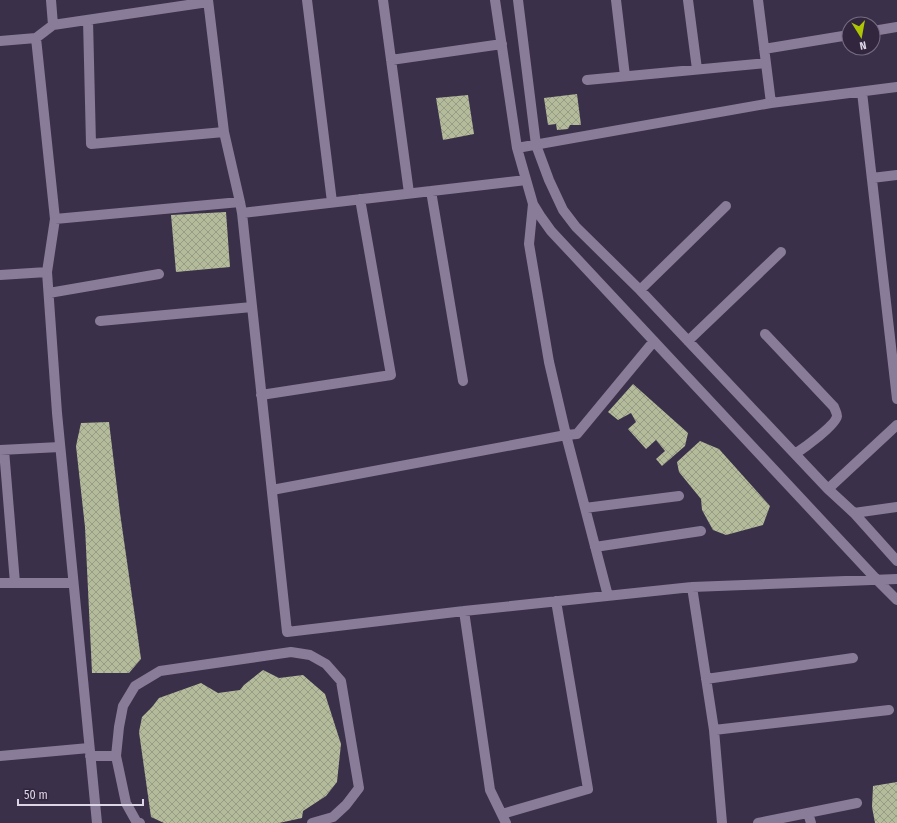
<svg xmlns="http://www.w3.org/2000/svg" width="897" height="823" viewBox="0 0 897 823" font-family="'Fira Sans Condensed',sans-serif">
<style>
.building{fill:url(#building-cross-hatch)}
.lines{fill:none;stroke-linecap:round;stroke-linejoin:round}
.minor{stroke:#897c99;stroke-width:10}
</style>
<defs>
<pattern id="building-cross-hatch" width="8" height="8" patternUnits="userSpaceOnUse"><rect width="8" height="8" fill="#b3bb9a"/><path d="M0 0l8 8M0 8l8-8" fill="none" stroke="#979c85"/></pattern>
</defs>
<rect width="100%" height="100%" fill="#3b3049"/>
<path class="building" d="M 577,94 L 581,125 L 570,125 L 568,129 L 557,130 L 556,124 L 548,125 L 544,98 Z
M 468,95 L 474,134 L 443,140 L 436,98 Z
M 226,212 L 230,267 L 176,272 L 171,215 Z
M 633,384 L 688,433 L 685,446 L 662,466 L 656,459 L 665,451 L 656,440 L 646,449 L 628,429 L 636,422 L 631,413 L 618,420 L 608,412 Z
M 109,422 L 120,513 L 141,659 L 129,673 L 92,673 L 85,527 L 76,446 L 81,423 Z
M 700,441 L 719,449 L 770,506 L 763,525 L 726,535 L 713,530 L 702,510 L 701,499 L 679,472 L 677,462 Z
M 263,670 L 279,678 L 303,675 L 325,694 L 341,744 L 337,782 L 326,796 L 303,811 L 302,818 L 279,823 L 164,823 L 151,817 L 139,732 L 142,717 L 152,707 L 159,698 L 201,683 L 218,693 L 240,690 L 244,685 Z
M 897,782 L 897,823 L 875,823 L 872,807 L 873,786 Z"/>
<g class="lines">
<path class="minor" d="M 51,0 L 53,25
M 208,0 L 224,132 L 240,202 L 242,213 L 287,632 L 464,611 L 692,587 L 897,579
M 307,0 L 332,202
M 383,0 L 409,193
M 495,0 L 517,148 L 533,204 L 541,217 L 551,231 L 877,580 L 897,600
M 518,0 L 536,145 L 549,180 L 563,210 L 576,227 L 640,290 L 828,489 L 854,513 L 897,561
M 616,0 L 625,76
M 688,0 L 697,69
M 758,0 L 771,103
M 88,20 L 91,144 L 224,132
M 873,31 L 897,27
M 36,38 L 55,219 L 47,272 L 57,413 L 97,823
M 0,41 L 36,38 L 53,25 L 208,2
M 764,49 L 849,35
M 391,60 L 502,44
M 587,80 L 766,63
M 862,92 L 897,399
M 517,148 L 771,103 L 897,87
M 872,178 L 897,175
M 431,191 L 463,381
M 533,204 L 529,244 L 549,362 L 566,435 L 577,434 L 654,341
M 242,213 L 526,180
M 55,219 L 240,202
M 0,275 L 47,272
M 640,290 L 726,206
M 49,293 L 159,274
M 100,321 L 252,307
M 765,334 L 834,407 C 835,410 837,413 837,416 C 836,425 804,448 795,454
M 688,341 L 781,252
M 261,395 L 391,375 L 360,199
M 0,450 L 60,447
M 4,450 L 15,583
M 828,489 L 897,425
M 272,490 L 566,435 L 608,596
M 585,508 L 679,496
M 854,513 L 897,507
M 595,547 L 701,531
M 0,583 L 73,583
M 692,587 L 714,730 L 889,710
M 464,611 L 490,790 L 506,823
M 706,679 L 853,658
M 714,730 L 722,823
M 0,756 L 89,748
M 90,756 L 116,756
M 808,813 L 811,823
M 502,814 L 588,789 L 556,601
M 140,823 L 136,821 L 126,803 L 116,756 L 119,727 L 123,706 L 135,686 L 160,671 L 291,652 L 310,655 L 326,664 L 341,681 L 359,788 L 346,805 L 333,817 L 312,823
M 758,823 L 857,803"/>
</g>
<g transform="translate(861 36) rotate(169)"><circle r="19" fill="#31263e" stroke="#756c81"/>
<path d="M0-3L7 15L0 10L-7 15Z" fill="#afc504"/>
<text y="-6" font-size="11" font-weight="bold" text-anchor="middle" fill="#dcd5e5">N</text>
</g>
<path d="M18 799v6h125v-6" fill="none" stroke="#dcd5e5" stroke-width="2"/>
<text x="24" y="799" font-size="12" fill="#dcd5e5" stroke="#31263e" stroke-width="3" paint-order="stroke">50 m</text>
</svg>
